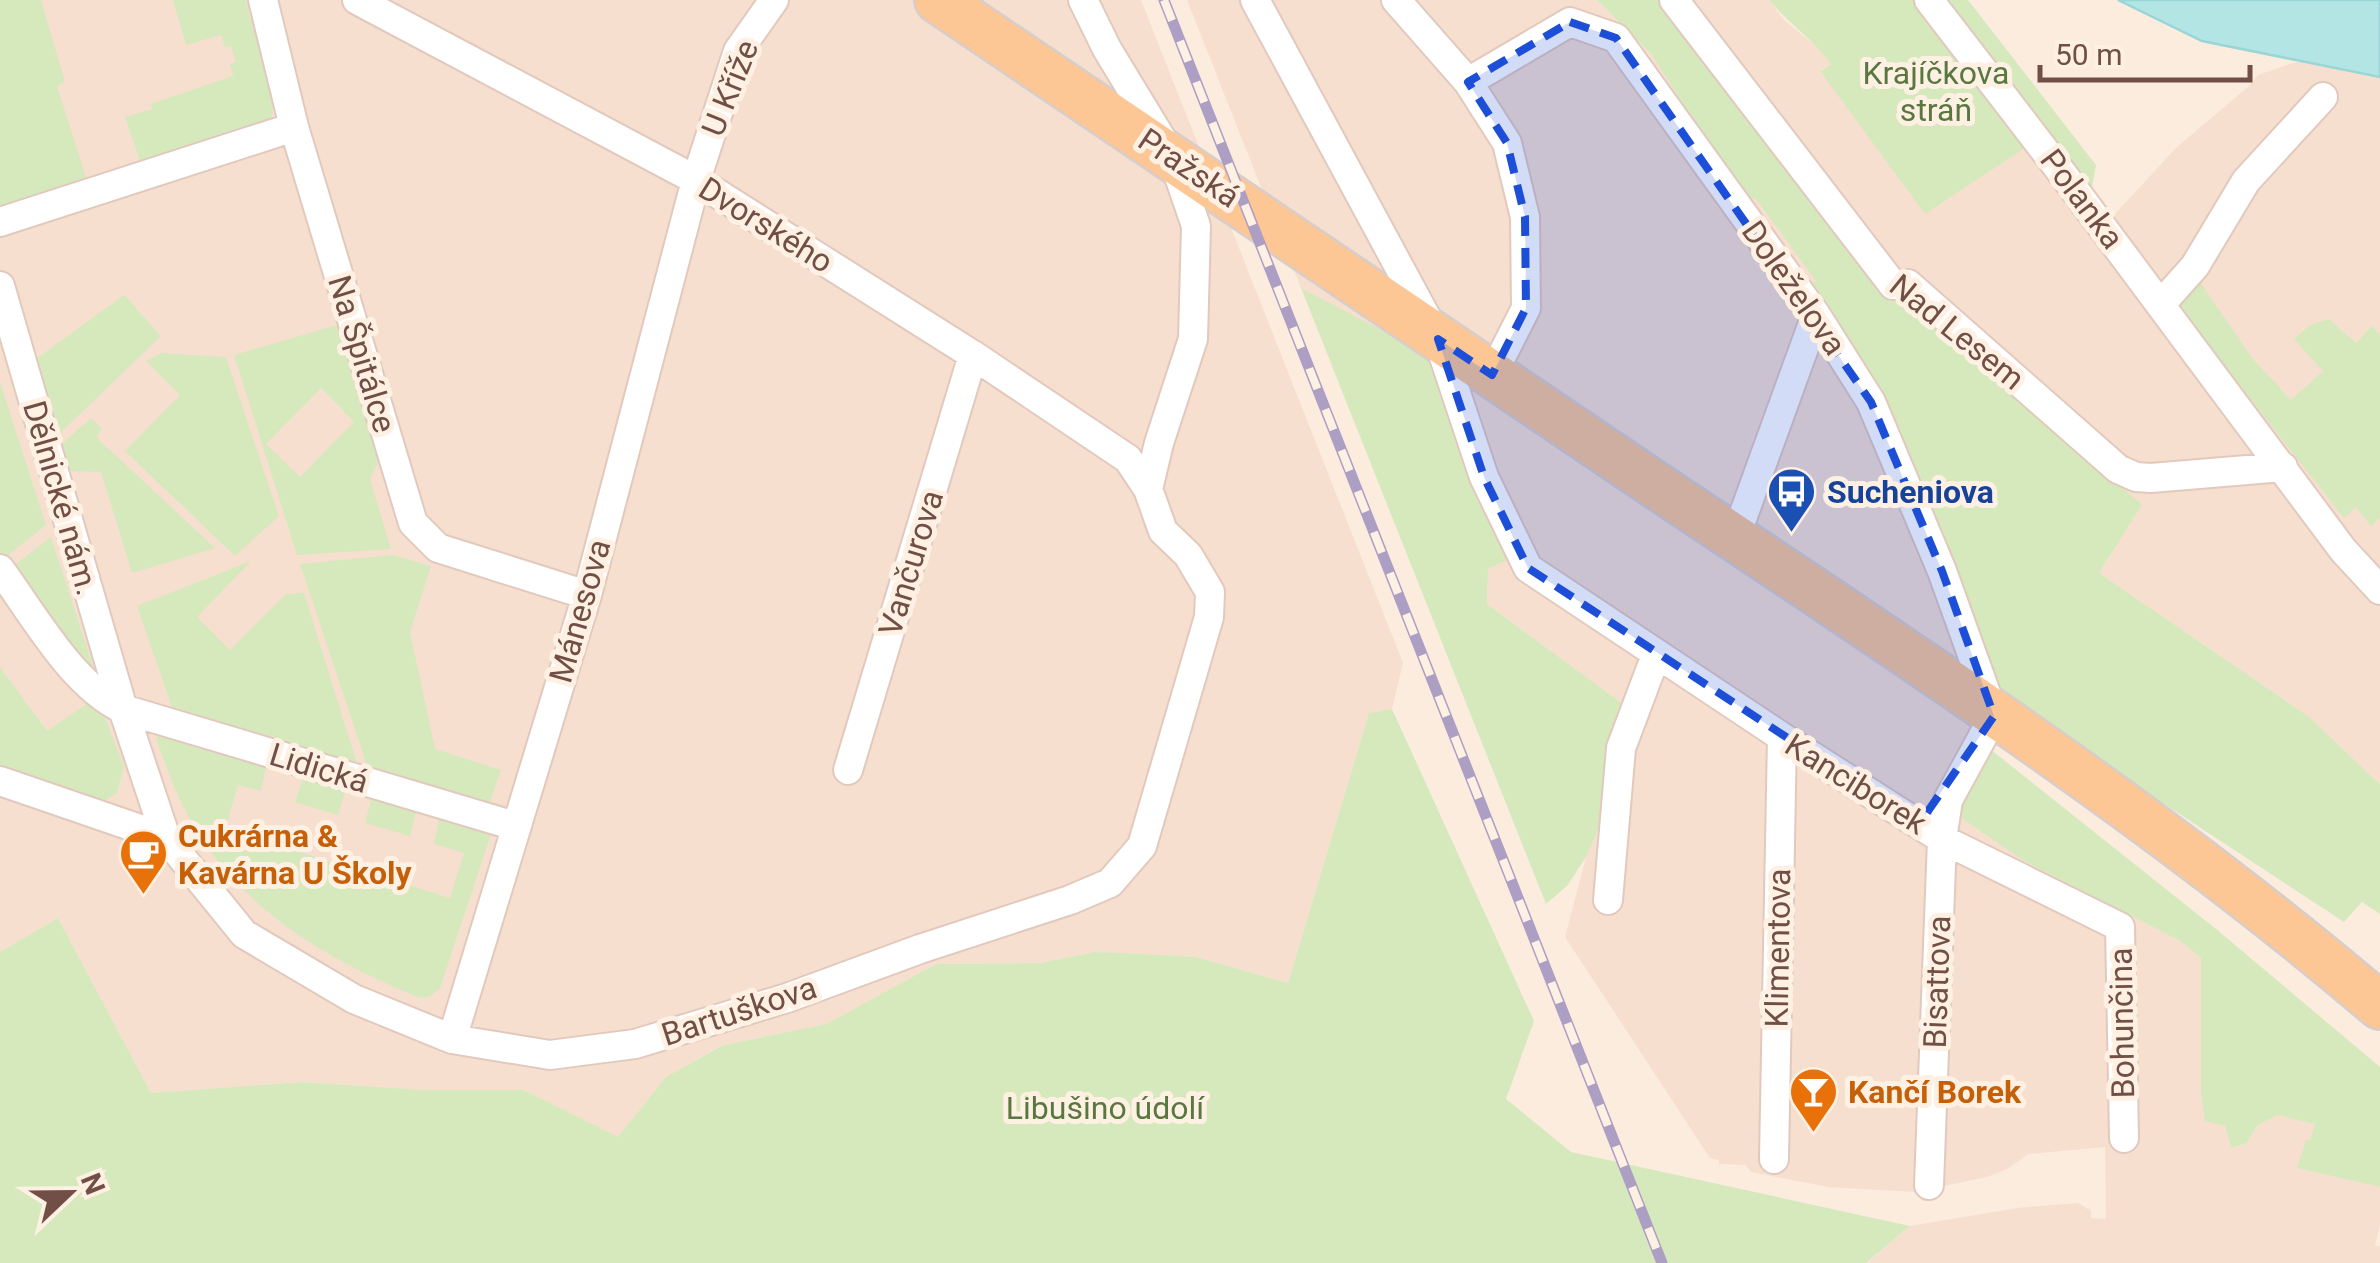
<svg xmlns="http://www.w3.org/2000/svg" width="2380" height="1263" viewBox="0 0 2380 1263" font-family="Roboto,sans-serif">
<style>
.residential{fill:#f6dfcf}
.green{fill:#d5e9bd;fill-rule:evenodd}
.water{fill:#b3e5e5;stroke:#99d6d7;stroke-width:2.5}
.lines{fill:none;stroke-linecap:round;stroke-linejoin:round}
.street-casing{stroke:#e2c9bd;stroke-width:32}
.primary-casing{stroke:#d7cecb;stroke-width:50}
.street{stroke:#fff;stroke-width:28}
.primary{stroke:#fcc695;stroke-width:45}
.rail-casing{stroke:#ad9ec4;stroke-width:11}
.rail{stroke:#fff0e4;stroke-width:8;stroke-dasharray:22;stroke-linecap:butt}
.marked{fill:#1d4ed8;fill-opacity:0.2;stroke:#1d4ed8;stroke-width:8;stroke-dasharray:20 12;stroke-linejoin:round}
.labels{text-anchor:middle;stroke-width:10;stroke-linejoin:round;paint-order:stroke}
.park-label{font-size:32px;fill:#58783f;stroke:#fff0e4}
.street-label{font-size:32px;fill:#714f46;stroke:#fff0e4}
.transit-label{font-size:32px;font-weight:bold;fill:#164399;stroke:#fff0e4;text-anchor:start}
.food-label{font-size:32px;font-weight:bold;fill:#c56008;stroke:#fff0e4;text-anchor:start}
</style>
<rect width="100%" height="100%" fill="#fcecde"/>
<path class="residential" d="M 0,0 L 1141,0 L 1403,663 L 1392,709 L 1369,713 L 1288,983 L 1196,957 L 1095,952 L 1040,963 L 936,964 L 826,1024 L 722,1045 L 666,1077 L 618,1138 L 524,1090 L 425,1090 L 301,1082 L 151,1093 L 58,918 L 0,952 Z
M 1187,0 L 1597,0 L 1651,54 L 1746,201 L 1755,197 L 1817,282 L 1808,287 L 1892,415 L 1993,679 L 2009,702 L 1985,745 L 2024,861 L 2180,941 L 2201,958 L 2203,1102 L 2225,1126 L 2231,1148 L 2247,1143 L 2257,1126 L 2277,1115 L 2316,1124 L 2298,1168 L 2380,1187 L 2380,1225 L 2375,1246 L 2380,1246 L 2380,1263 L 1867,1263 L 1910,1226 L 2017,1208 L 2078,1203 L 2091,1211 L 2091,1218 L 2106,1219 L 2105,1147 L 2028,1154 L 2007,1169 L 1987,1177 L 1915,1192 L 1828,1187 L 1751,1172 L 1745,1165 L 1719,1164 L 1719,1160 L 1710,1158 L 1565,937 L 1586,857 L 1627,766 L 1627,707 L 1487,604 L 1488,569 L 1511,558 L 1425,354 L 1301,288 Z
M 1658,0 L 1769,0 L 1785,21 L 1822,51 L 1831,64 L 1820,70 L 2029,145 L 2101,250 L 2115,214 L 2176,148 L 2249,86 L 2258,75 L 2299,61 L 2380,77 L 2380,784 L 2308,716 L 2099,573 L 2142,505 L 1891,301 Z"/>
<path class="green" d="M 0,0 L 41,0 L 65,82 L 57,86 L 90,190 L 5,211 L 0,207 Z
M 173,0 L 246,0 C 252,38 285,94 268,129 L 144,173 L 125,117 L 152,109 L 151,104 L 233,76 L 230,64 L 236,62 L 231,46 L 225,47 L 221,35 L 186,45 Z
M 1597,0 L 1658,0 L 1890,300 L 1904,298 L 2142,505 L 2099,573 L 2308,716 L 2380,784 L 2380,914 L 2362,902 L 2344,922 L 2009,702 L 1993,679 L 1892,415 L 1808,286 L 1816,281 L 1755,198 L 1746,202 L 1651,54 Z
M 1769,0 L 1968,0 L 2096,165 L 2085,227 L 2028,146 L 1925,214 L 1820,71 L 1831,64 C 1814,40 1788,23 1769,0 Z
M 2198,279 L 2252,358 L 2291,400 L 2323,371 L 2294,339 L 2310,325 L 2329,319 L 2356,343 L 2372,326 L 2380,335 L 2380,518 L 2371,526 L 2356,507 L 2344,518 L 2175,303 Z
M 1301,288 L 1425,353 L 1512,558 L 1488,569 L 1487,604 L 1627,707 L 1627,766 L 1586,857 L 1567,886 L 1546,904 Z
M 124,295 L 161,336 L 58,435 L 36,359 Z
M 344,323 L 383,451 L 370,479 L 391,549 L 297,555 L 234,355 ZM 321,388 L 354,422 L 300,477 L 266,444 Z
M 161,353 L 226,357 L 279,516 L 235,556 L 125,451 L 180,395 L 146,361 Z
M 0,382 L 46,525 L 4,558 L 0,552 Z
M 91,418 L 102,429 L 96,437 L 215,548 L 132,573 L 101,472 L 70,471 L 61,445 Z
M 51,537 L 94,669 L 85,676 L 8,570 Z
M 393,555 L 431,566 L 410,632 L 435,749 L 501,770 L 487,811 L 370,775 L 300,564 Z
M 251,561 L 197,617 L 230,650 L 286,594 L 304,593 L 360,773 L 175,716 L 137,606 Z
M 0,667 L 47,731 L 97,697 L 124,766 L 117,793 L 105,801 L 89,804 L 0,765 Z
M 1392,709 L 1534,1021 L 1506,1099 L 1571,1152 L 1910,1226 L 1866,1263 L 0,1263 L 0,952 L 58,918 L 151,1093 L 301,1082 L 425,1090 L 524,1090 L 618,1137 L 666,1077 L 723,1045 L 826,1024 L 936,964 L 1040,963 L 1095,952 L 1144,954 L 1196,957 L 1288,983 L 1369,713 Z
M 160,734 L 267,761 L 261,791 L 238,785 L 225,829 L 450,898 L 464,853 L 434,844 L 440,813 L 483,826 L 491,834 L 440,988 L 431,996 L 420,998 C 324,958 235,907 185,810 C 173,787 165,762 156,739 Z
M 1985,745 L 2216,929 L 2380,1067 L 2380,1187 L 2297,1168 L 2306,1140 L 2310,1140 L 2315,1124 L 2277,1115 L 2257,1126 L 2247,1143 L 2231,1148 L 2225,1126 L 2205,1121 L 2201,1092 L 2201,958 L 2180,941 L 2024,861 L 1944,806 Z
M 305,772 L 347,785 L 338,815 L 295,802 Z
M 373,793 L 418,805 L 410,836 L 365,823 Z"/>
<path class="water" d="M 2118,0 L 2380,0 L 2380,77 L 2202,41 Z"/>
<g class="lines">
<defs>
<path id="street" d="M 263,0 L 294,127 L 413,523 L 438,548 L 587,595
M 1083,0 L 1107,49 L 1172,156 L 1196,226 L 1193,339 L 1159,443 L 1148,489
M 1255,0 L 1438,339 L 1484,477 L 1528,568 L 1782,737 L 1942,839 L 2120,927 L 2124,1138
M 1396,0 L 1468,82 L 1507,143 L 1525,217 L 1526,308 L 1492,375
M 1674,0 L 1893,285 L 1908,284 L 2118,469 L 2136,477 L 2151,478 L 2283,467
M 1929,0 L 2062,173 L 2343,550 L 2380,590
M 1468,82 L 1570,22 L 1616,38 L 1816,315 L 1871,402 L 1942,571 L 1992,710
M 0,222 L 294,127
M 0,286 L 123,709 L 166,838
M 2161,304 L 2195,266 L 2246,181 L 2323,97
M 1735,538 L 1816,315
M 0,569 C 33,614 72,685 123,709 L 515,826
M 848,770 L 973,355
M 0,781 L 166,838 L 244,934 L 354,999 L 452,1039 L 550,1055 L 635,1044 L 787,998 L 920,949 L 1070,900 L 1110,883 L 1142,846 L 1209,617 L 1210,592 L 1188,555 L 1163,531 L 1148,489 L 1128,459 L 973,355 L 696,180 L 357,0
M 1608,900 L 1621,748 L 1656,655
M 452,1039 L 587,595 L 696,180 L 738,51 L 774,0
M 1774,1159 L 1782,737
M 1929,1185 L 1942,839 L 1948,800 L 1994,716"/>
<path id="primary" d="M 938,0 C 1180,162 1421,327 1663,490 C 1907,653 2156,815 2380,1006"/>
</defs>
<use href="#street" class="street-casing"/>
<use href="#primary" class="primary-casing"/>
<use href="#street" class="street"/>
<use href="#primary" class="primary"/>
<defs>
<path id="rail" d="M 1164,0 L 1662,1263"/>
</defs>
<use href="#rail" class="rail-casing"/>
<use href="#rail" class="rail"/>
</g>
<path class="marked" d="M 1570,22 L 1616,38 L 1871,402 L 1942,571 L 1994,716 L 1919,824 L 1528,568 L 1484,477 L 1438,339 L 1492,375 L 1526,308 L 1525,217 L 1507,143 L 1468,82 Z"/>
<defs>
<symbol id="bus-pin" viewBox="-11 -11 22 30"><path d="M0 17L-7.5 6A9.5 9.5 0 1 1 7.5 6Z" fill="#1a4fb4" stroke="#fff0e4"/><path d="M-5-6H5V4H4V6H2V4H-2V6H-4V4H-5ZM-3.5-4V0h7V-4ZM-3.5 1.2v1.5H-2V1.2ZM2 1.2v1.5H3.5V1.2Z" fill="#fff"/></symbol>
<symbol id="cafe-pin" viewBox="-11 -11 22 30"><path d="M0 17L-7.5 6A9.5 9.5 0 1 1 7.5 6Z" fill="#e8710a" stroke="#fff0e4"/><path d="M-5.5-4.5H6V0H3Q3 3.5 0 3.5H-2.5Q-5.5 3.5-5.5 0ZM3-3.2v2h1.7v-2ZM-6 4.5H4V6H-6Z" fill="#fff"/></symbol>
<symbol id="bar-pin" viewBox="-11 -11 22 30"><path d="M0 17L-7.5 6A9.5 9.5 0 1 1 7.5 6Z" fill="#e8710a" stroke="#fff0e4"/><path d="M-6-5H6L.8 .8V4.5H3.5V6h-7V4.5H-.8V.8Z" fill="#fff"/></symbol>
</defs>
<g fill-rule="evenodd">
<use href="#bus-pin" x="1764" y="464" width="55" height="75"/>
<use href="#cafe-pin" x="116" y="826" width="55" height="75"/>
<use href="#bar-pin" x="1786" y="1064" width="55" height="75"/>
</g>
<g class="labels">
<g class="park-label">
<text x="1936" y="84">Krajíčkova<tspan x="1936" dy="37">stráň</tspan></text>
<text x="1105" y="1119">Libušino údolí</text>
</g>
<g class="street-label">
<text transform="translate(730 88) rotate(-68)" y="11">U Kříže</text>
<text transform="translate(1189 168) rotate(34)" y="11">Pražská</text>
<text transform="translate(2082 199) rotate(53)" y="11">Polanka</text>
<text transform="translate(766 225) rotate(32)" y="11">Dvorského</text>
<text transform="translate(1794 288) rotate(55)" y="11">Doleželova</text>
<text transform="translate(1957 332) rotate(39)" y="11">Nad Lesem</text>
<text transform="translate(362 354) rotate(73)" y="11">Na Špitálce</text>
<text transform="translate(61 498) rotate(74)" y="11">Dělnické nám.</text>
<text transform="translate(911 563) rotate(-73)" y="11">Vančurova</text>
<text transform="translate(580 611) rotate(-74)" y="11">Mánesova</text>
<text transform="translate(319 768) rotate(17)" y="11">Lidická</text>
<text transform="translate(1856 784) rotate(32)" y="11">Kanciborek</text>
<text transform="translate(1778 948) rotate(-89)" y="11">Klimentova</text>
<text transform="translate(1937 982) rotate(-88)" y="11">Bisattova</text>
<text transform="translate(739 1011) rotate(-18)" y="11">Bartuškova</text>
<text transform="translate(2122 1023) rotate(-91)" y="11">Bohunčina</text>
</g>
<g class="transit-label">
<text x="1827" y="503">Sucheniova</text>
</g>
<g class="food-label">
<text x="178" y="847">Cukrárna &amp;<tspan x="178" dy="37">Kavárna U Školy</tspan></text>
<text x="1848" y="1103">Kančí Borek</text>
</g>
</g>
<g transform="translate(70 1193) rotate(68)" stroke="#fff0e4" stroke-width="8" paint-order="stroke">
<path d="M0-8L18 38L0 25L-18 38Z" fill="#714f46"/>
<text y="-15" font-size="28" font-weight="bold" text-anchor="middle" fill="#714f46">N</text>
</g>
<path d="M2040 65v15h210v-15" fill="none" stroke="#714f46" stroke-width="5"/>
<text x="2055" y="65" font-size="30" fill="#714f46" stroke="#fff0e4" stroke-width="8" paint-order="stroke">50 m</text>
</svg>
